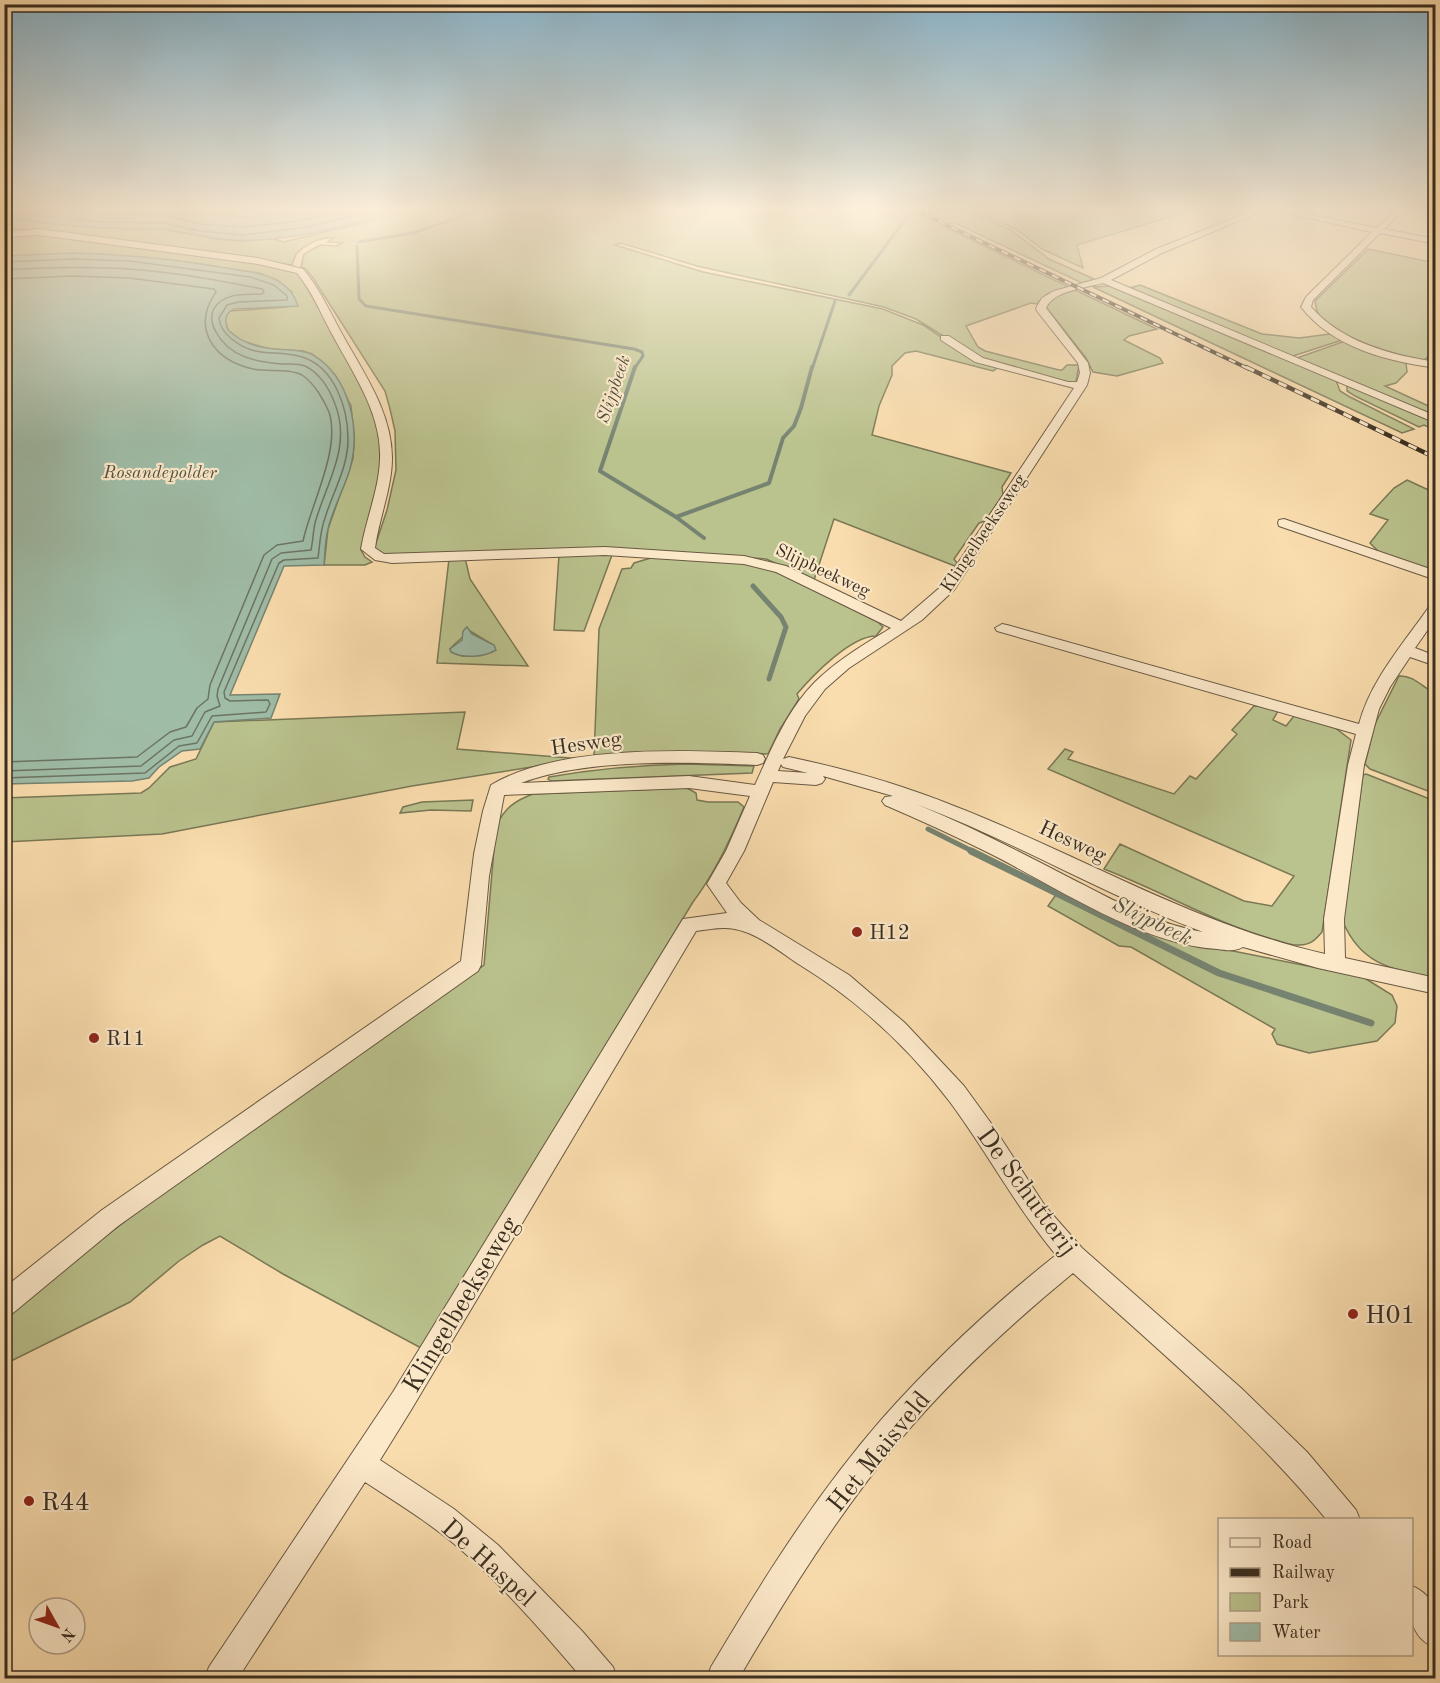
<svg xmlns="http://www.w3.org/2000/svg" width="1440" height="1683" viewBox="0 0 1440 1683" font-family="'Old Standard TT',serif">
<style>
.green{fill:#bac28d;stroke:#7a7856;stroke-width:1.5;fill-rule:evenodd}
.water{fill:#9fbca7;stroke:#768371;stroke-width:1.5}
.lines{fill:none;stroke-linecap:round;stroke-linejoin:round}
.shore{stroke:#6c7463;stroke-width:1.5}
.stream-far3{stroke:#768371;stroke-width:3}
.stream-far2{stroke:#768371;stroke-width:4}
.stream-far1{stroke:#768371;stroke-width:5}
.stream{stroke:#768371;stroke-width:7}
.street-casing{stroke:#695943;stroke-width:2}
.street{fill:#fce9ca;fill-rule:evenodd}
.rail-far1-casing{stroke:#392d1f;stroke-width:4}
.rail-casing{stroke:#392d1f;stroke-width:4.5}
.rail-far1{stroke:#fce9ca;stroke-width:2;stroke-dasharray:7;stroke-linecap:butt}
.rail{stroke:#fce9ca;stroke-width:3;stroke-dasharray:9;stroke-linecap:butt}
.poi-dot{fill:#8f2418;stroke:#fce9ca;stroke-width:2}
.labels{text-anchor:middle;stroke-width:4.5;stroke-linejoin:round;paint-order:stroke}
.far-water-label{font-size:18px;font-style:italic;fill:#525141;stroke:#fce9ca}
.far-street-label{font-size:18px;fill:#392d1f;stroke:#fce9ca}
.street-label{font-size:21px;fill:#392d1f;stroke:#fce9ca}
.poi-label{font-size:21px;fill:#392d1f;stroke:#fce9ca;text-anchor:start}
.water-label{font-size:22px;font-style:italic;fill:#525141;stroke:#fce9ca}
.near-street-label{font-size:26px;fill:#392d1f;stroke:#fce9ca}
.near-poi-label{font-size:26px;fill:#392d1f;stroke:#fce9ca;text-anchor:start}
</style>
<rect width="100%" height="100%" fill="#faddae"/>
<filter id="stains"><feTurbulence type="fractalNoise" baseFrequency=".00333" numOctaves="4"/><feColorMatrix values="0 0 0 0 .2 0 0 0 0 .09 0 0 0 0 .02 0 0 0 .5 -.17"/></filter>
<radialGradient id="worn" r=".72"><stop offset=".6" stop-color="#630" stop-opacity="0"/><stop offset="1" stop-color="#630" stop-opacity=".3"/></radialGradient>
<path class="green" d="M 421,209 L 963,209 L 1011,230 L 1049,259 L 1094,279 L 1082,283 L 955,223 L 943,224 L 942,226 L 1069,287 L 1047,294 L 1036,304 L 1031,303 L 966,326 L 978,347 L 985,351 L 1059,370 L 1062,370 L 1067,365 L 1079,365 L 1076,382 L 1068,382 L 980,359 L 916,319 L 884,307 L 697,266 L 621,243 L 615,245 L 703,272 L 883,309 L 923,325 L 969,356 L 999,367 L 993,371 L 916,351 L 905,353 L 892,366 L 892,375 L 879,406 L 872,435 L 1011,473 L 1002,487 L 1003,495 L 985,521 L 979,523 L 954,559 L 957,563 L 955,566 L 834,519 L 814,580 L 766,559 L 620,549 L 391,558 L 379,556 L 374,549 L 387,510 L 396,470 L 395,431 L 390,409 L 385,391 L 313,278 L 306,269 L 301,267 L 304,254 L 320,245 L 337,246 L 342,243 L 328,242 L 334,238 C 320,236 305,245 296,254 L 292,265 L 61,233 L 5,228 L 5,218 L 102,228 L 163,229 L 216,239 L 243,241 L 272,238 L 283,242 Z
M 969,209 L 1196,209 L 1077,245 L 1083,268 L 1042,249 L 1016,229 Z
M 33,234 L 278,266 L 298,273 L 306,282 L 371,402 L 380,433 L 380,474 L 361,550 L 365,557 L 372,562 L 365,565 L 324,565 L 328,529 L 353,458 L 354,436 L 351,406 L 335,375 L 312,354 L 303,351 L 270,349 L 242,341 L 228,330 L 225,319 L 229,311 L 287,307 L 292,292 L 277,280 L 258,273 L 196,263 L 94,254 L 5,256 L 5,236 Z
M 1368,249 L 1435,263 L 1435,291 L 1433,292 L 1435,293 L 1435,315 L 1432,316 L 1435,318 L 1435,326 L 1429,328 L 1435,331 L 1435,363 L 1426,361 L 1431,354 L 1423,361 C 1398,356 1339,337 1322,319 C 1317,314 1316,308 1315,301 Z
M 1140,285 L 1262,334 L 1299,338 L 1330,334 L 1342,340 L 1290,357 L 1130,288 Z
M 1110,286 L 1336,380 L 1340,391 L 1350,397 L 1414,429 L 1402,433 L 1093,287 Z
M 1075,290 L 1157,329 L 1129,336 L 1124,340 L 1160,358 L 1163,363 L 1117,376 L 1093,372 L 1086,358 L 1046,307 C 1052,296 1063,293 1075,290 Z
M 1345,341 L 1376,354 L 1406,363 L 1407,372 L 1396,383 L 1385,386 L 1435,409 L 1435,418 L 1294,359 Z
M 1347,385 L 1435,422 L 1435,430 L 1424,425 L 1419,427 L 1355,396 L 1347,391 Z
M 1407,480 L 1435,493 L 1435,573 L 1379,552 L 1370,543 L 1388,520 L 1370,514 L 1394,488 Z
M 559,555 L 612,555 L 584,631 L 554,630 Z
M 654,557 L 744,563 L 778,572 L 878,622 L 883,627 L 876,636 C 851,636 813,675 797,694 L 799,699 L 780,729 L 768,754 L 683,751 L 594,757 L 599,629 L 622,569 L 631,568 L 634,563 Z
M 465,558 L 470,579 L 528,666 L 437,663 L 449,559 ZM 470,631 L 493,645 L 492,652 L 462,656 L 451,652 L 450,649 C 455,643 463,637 470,631 Z
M 1399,676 C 1414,675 1423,688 1435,693 L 1436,790 L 1433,793 L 1370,769 L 1365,764 L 1375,724 Z
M 1254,706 L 1262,706 L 1278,711 L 1273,720 L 1286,726 L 1294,716 L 1330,724 L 1351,740 L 1322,932 C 1315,940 1311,945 1299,945 C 1291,946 1281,941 1272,939 C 1213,922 1161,891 1104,869 L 1120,844 L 1244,901 L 1272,906 L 1294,876 L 1048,769 L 1065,749 L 1073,752 L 1068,759 L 1174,794 L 1190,776 L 1196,779 L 1237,734 L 1232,730 Z
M 465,712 L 457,749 L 582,759 L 412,786 L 162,834 L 5,842 L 4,798 L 141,793 L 149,788 L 170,767 L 196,759 L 214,722 Z
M 686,764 L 754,766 L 752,773 L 551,781 L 548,779 L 549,777 C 594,769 640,765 686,764 Z
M 1366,774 L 1435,801 L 1435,978 C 1393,969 1362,966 1343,922 L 1363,775 Z
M 687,788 L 696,793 L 697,800 L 708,802 L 738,802 L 744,807 C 730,841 715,873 693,902 L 421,1348 L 283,1274 L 220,1236 L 203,1245 L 179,1261 L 130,1302 L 5,1364 L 5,1313 L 220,1149 L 290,1103 L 484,965 L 496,826 C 505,808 514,801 533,794 Z
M 473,800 L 471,811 L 431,810 L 400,813 L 403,807 L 422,802 Z
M 1060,889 L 1218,948 L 1363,977 L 1392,995 L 1397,1006 L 1395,1023 L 1377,1041 L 1309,1053 L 1277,1044 L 1272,1034 L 1275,1029 L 1131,947 L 1119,946 L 1048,906 Z"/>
<path class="water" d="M 5,209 L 404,209 C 350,225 290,243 233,240 C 207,239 184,231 160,229 C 144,228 127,229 110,228 C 75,227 39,222 5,218 Z
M 72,253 C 123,254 174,259 225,268 C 243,271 262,272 278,281 C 288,287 295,295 298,306 L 234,309 C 225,313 224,321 228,330 C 246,347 266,349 291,350 C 298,351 306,351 313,355 C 350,377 361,430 350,469 C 344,489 333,508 328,529 C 325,541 325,553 324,565 L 284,566 L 230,695 L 280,694 L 271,718 L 214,722 L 200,749 L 182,751 L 159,767 L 149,778 L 132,781 L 5,784 L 5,256 Z
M 467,627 L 472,634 L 494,645 L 496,650 C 485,657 463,659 451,652 L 450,649 L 462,640 L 463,631 Z"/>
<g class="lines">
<path class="shore" d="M 46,209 L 112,215 L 164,215 L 200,224 L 244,227 L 292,222 L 355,209
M 177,209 C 224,220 268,218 315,209
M 4,212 L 103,222 L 164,223 L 199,231 L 244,235 L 307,227 L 380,209
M 4,262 L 72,259 L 130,261 L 250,277 L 274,285 L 287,296 L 287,300 L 238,302 L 227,305 L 219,318 C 220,328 225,334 233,340 C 257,359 276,349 302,357 C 335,367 348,409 348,439 C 348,468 333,491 325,518 C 320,531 320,544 318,558 L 284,560 L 279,563 L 224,692 L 225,698 L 230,701 L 268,700 L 270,704 L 266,712 L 212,716 L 197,743 L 179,746 L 145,773 L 4,778
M 4,270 C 46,268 87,266 129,269 C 174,272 218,280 262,289 L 264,291 L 262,294 C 246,295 226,292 215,307 C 210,314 211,324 216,332 C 229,357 257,362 282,364 C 290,364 298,363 305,366 C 320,373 330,390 335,404 C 352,447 326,483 315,523 C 313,532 313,541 311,550 L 281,553 L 272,559 L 218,689 L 217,696 L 220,706 L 205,712 L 192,736 L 174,740 L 141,766 L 4,771
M 4,279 L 73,276 L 129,278 L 214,289 L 216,292 C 191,328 213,360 253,369 C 267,372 290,368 302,375 C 314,383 324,400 329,412 C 341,449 311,504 303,541 L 277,545 L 264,555 L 210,685 L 208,699 L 197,708 L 186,727 L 170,732 L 137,757 L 4,762"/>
<path class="stream-far3" d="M 359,242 L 413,233 L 484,209
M 357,246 L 359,299 L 366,306 L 634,349 L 642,352 L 643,356 L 634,369
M 849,295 L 913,209
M 812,369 L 835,301"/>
<path class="stream-far2" d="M 635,367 L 600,471 L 676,517
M 704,538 L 676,517 L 769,483 L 783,438 L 794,426 L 801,408 L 812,367"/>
<path class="stream-far1" d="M 753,586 L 781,617 L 786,627 L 769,679
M 928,829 L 974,852"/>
<path class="stream" d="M 971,851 L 1219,973 L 1371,1023"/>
<defs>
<path id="street" d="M 1257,209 L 1267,209 L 1162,253 L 1111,280 L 1436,416 L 1436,423 L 1103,283 C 1086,288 1054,290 1046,308 L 1088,363 L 1090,373 L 1087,385 L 954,590 L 922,620 L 849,668 L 825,689 L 805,716 L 783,759 L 789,757 C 846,769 900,784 954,806 C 1079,854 1193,924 1325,954 L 1324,919 L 1348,765 L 1356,734 L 997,631 L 995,628 L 1002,624 L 1007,625 L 1359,724 C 1371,679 1405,642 1431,604 L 1436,603 L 1436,618 L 1415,648 L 1436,656 L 1436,666 L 1410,657 L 1390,687 L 1379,709 L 1364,765 L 1344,919 L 1345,958 L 1436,978 L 1436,994 L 1318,968 L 1243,947 C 1235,952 1226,950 1217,949 C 1140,944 1057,887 989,853 C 955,836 920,820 885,805 L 882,801 L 885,797 L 893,796 L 823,776 L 825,779 L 822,783 L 816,785 L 773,782 L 744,851 L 726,883 L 741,903 L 759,920 L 849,975 L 905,1023 L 964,1086 L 993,1126 L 1045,1206 L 1082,1248 L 1241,1388 L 1307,1452 L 1356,1510 L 1360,1520 L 1327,1520 C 1251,1428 1161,1352 1073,1273 C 1011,1324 951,1379 899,1441 C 838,1514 787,1596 739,1678 L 707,1678 L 711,1667 C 762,1581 815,1496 881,1420 C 934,1360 993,1305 1056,1255 C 1016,1207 987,1152 950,1102 C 909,1048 857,1000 800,965 C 777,950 751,927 723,928 C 714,928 705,930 696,931 L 411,1410 L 380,1460 L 454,1509 L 498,1545 L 582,1631 L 613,1667 L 617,1678 L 582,1678 C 544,1633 504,1587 459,1548 C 430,1523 397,1503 365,1482 L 238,1678 L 205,1678 L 209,1667 L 393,1392 L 683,919 L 727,913 L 707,884 L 726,851 L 750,796 L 689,788 L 504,795 L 489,876 L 481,965 L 478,971 L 118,1226 L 13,1313 L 4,1316 L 4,1288 L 102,1210 L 461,961 L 474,854 L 483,811 L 491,785 C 558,745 680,750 757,753 L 763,755 L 765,759 L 763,763 L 757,765 C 686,762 588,758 521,783 L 689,776 L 755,785 C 771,750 787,710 815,682 C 837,660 865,644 891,628 L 776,572 L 744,564 L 605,555 L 392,563 L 375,560 L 361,549 C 366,519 379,490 380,459 C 382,413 352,372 331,332 C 320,312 312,291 297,273 L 258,264 L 55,237 L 38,235 L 4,237 L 4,232 L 38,229 L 55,231 L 258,258 L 303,269 C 319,288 329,310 341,332 C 362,371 392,411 392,458 C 392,488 379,518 375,548 L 384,554 L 605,547 L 744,556 L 786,566 L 901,621 L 944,584 L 1074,388 L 975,362 L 941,340 L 941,336 L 949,336 L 983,358 L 1068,382 L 1077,382 L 1080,373 L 1078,363 L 1037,311 L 1036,308 L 1042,298 L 1054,291 L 1101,278 L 1156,249 ZM 781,764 L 783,767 L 808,773 L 778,771 ZM 916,804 C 1014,841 1105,895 1203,932 C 1154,924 1112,899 1068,877 C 1018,851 968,825 916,804 Z
M 1268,209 L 1283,209 L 1377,228 L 1396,209 L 1404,209 L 1384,229 L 1436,239 L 1436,244 L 1380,233 L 1313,300 L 1311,307 C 1342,342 1390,355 1436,362 L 1436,368 C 1387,361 1333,348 1301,307 L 1306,297 L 1372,232 Z
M 1284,519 L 1436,571 L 1436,580 L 1279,526 L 1278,523 L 1279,520 Z
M 1412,1586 C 1440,1598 1436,1621 1436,1648 C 1408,1637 1409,1611 1412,1586 Z"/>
</defs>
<use href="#street" class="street-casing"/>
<use href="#street" class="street"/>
<defs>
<path id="rail-far1" d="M 913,209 L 1249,369"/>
<path id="rail" d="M 1246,367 L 1436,458"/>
</defs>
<use href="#rail-far1" class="rail-far1-casing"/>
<use href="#rail" class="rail-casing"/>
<use href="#rail-far1" class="rail-far1"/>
<use href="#rail" class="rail"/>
</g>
<linearGradient id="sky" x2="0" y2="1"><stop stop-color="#8bb7ce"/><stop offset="0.47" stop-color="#fdf0db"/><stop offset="1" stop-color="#fdf0db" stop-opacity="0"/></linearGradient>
<rect width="1440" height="444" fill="url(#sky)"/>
<g class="poi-dot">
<circle cx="857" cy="932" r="6"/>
<circle cx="94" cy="1038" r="6"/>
<circle cx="1353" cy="1314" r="6"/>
<circle cx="29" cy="1501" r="6"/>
</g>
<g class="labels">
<g class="far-water-label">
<text transform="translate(613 389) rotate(-71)" y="6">Slijpbeek</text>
<text x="160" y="478">Rosandepolder</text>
</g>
<g class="far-street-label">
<text transform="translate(983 533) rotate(-56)" y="6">Klingelbeekseweg</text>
<text transform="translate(823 570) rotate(25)" y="6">Slijpbeekweg</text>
</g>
<g class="street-label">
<text transform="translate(586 743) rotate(-8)" y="7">Hesweg</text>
<text transform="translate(1073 841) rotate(25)" y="7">Hesweg</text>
</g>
<g class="poi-label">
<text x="869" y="939">H12</text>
<text x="106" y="1045">R11</text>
</g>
<g class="water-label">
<text transform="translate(1153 920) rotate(26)" y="8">Slijpbeek</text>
</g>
<g class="near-street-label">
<text transform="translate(1028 1191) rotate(54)" y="9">De Schutterij</text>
<text transform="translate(460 1304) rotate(-59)" y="9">Klingelbeekseweg</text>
<text transform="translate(878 1451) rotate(-51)" y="9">Het Maisveld</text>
<text transform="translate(489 1562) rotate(42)" y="9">De Haspel</text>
</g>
<g class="near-poi-label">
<text x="1365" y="1323">H01</text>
<text x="41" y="1510">R44</text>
</g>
</g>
<rect width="1440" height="1683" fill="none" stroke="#faddae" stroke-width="24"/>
<rect x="6" y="6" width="1428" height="1671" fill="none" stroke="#392d1f" stroke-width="3"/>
<rect x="12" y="12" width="1416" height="1659" fill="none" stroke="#392d1f" stroke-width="1.5"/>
<rect x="1218" y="1518" width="195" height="138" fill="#fce9ca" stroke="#ae9e86" stroke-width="1.5"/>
<rect x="1230" y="1538" width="30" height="9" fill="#fce9ca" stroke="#ae9e86" stroke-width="1.5"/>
<text x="1272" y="1548" font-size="18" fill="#392d1f">Road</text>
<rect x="1230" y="1568" width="30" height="9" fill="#392d1f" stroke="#ae9e86" stroke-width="1.5"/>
<text x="1272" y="1578" font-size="18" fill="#392d1f">Railway</text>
<rect x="1230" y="1593" width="30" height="18" fill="#bac28d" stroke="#ae9e86" stroke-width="1.5"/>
<text x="1272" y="1608" font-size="18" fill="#392d1f">Park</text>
<rect x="1230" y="1623" width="30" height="18" fill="#9fbca7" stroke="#ae9e86" stroke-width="1.5"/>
<text x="1272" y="1638" font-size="18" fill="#392d1f">Water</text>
<g transform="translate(57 1626) rotate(130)"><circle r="28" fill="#fce9ca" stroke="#ae9e86" stroke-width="1.5"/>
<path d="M0-4.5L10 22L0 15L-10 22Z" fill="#8f2418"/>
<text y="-9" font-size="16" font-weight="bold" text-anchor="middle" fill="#392d1f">N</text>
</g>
<rect width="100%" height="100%" filter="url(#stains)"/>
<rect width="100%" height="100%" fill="url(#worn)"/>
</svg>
